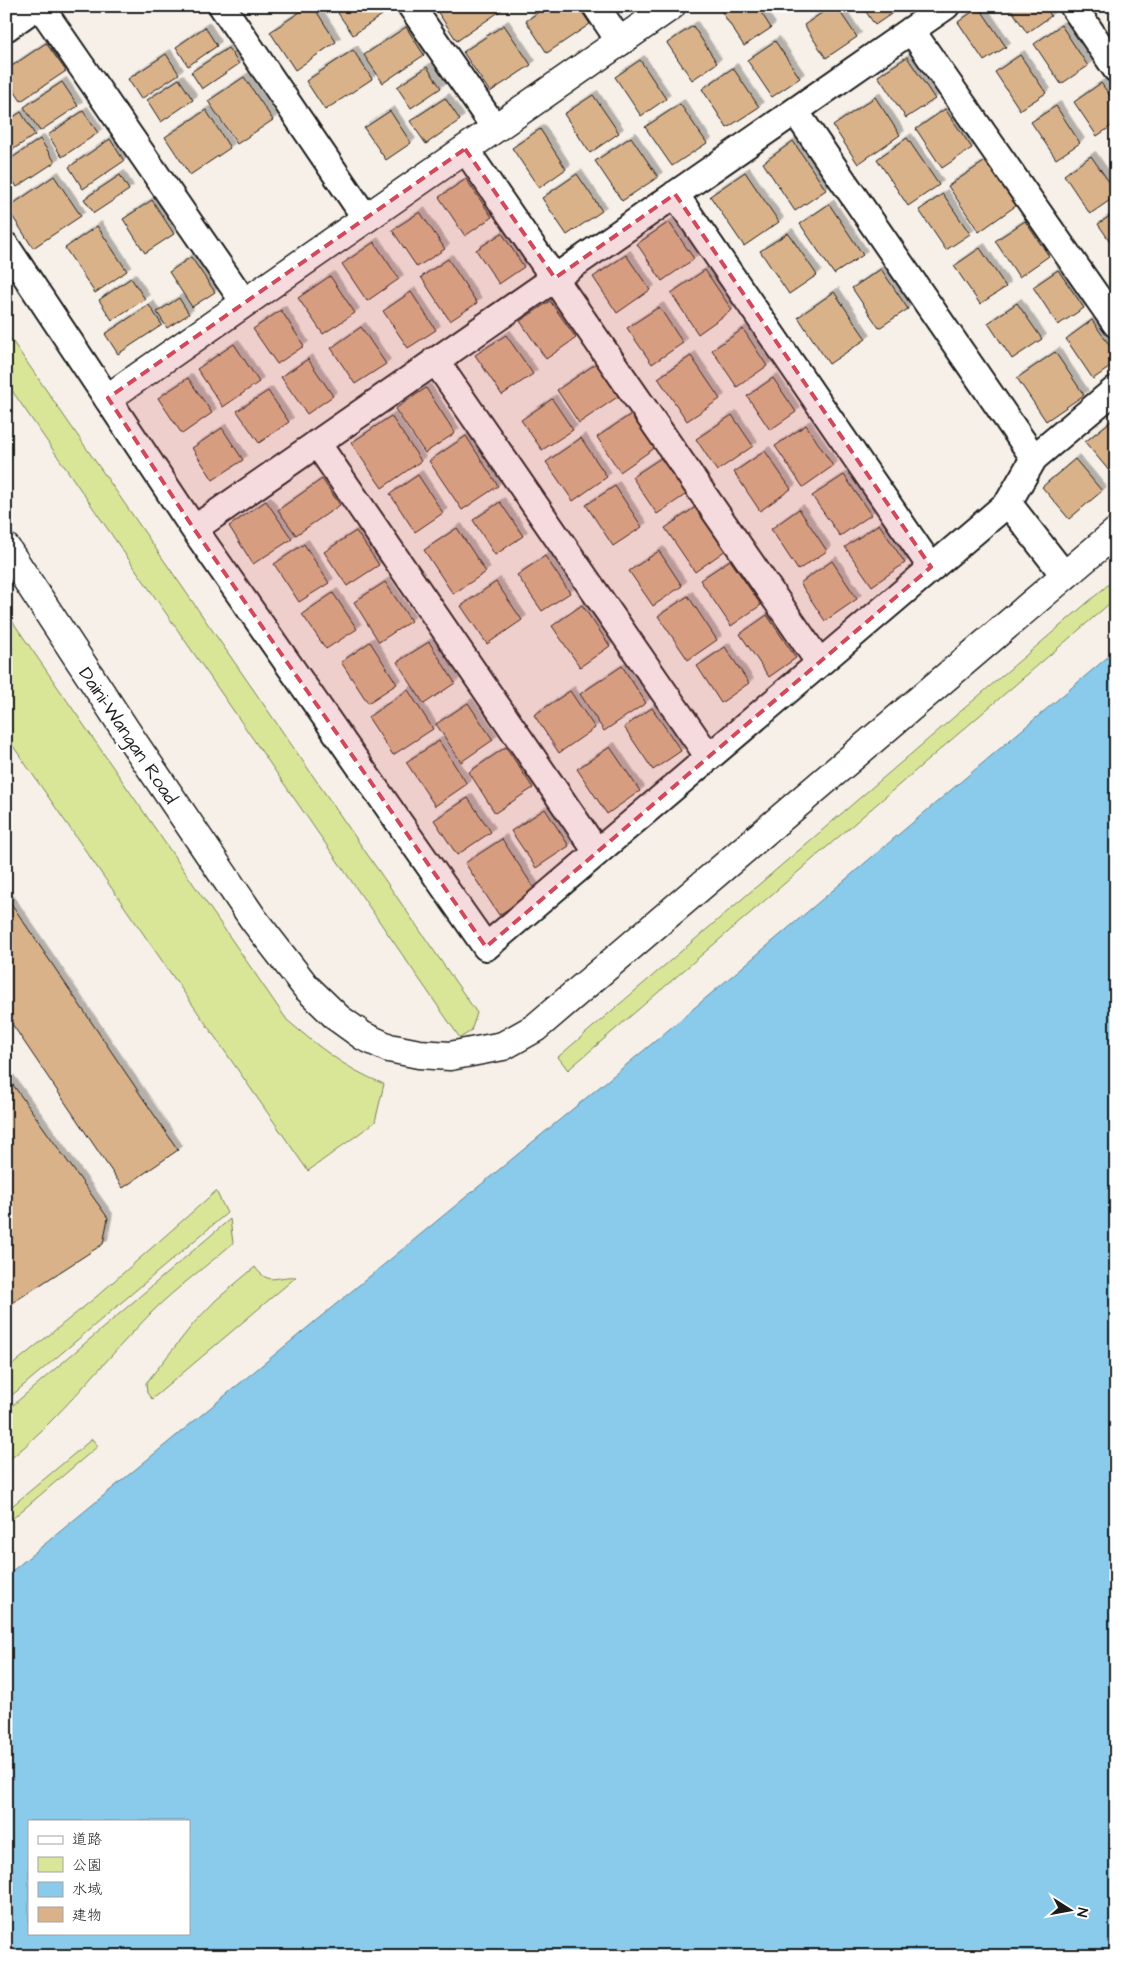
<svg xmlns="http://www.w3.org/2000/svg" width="1122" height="1962" viewBox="0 0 1122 1962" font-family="'Architects Daughter','Klee One',sans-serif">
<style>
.green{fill:#d9e698;stroke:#7a815a}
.water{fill:#8acaeb;stroke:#5e8498;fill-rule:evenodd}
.building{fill:#d9b28a;stroke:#1c1c1c;filter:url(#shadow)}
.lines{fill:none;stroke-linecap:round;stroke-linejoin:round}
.minor-casing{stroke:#1c1c1c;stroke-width:30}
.tertiary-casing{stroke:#1c1c1c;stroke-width:31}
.minor{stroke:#fff;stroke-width:26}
.tertiary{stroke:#fff;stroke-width:28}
.marked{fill:#d1495b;fill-opacity:0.2;stroke:#d1495b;stroke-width:4;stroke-dasharray:10 6;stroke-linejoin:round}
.labels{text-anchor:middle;stroke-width:5;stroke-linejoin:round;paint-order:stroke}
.street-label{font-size:19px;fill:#1c1c1c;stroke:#fff}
</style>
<defs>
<filter id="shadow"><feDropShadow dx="4.5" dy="-4.5" stdDeviation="0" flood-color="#0004"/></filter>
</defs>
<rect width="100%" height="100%" fill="#f7f0e8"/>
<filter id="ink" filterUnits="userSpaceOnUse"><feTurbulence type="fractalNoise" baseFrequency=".02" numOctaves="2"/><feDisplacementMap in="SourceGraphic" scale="10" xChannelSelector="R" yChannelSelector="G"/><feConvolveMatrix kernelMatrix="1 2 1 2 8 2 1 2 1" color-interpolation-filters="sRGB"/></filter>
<g filter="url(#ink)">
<path class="green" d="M 6,332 L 477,1013 L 471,1031 L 460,1038 L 6,382 Z
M 1116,578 L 1116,598 L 568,1070 L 558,1057 Z
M 6,612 L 287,1020 C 319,1047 344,1068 384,1084 L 375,1122 L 308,1171 L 6,736 Z
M 216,1191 L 227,1213 L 11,1396 L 6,1391 L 6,1370 L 96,1297 Z
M 230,1219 L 233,1243 C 207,1266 177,1287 152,1312 C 103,1362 60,1418 6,1463 L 6,1411 Z
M 255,1267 C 269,1287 277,1275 296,1277 L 152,1399 L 147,1393 L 146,1383 L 194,1323 L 216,1300 Z
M 92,1439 L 98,1446 L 6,1524 L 6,1511 Z"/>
<path class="water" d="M 1116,650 L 1116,1956 L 6,1956 L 6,1576 L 654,1042 ZM 29,1821 L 189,1821 L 189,1933 L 29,1933 Z"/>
<path class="building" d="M 309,6 L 313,6 L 336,42 L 295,70 L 270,32 Z
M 348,6 L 380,6 L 385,13 L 353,35 L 338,13 Z
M 437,6 L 505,6 L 506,7 L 457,41 L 435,8 Z
M 547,6 L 578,6 L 590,24 L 547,53 L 526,21 Z
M 718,6 L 757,6 L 771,28 L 744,46 Z
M 832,6 L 836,6 L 857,37 L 826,58 L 804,25 Z
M 862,6 L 903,6 L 875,25 Z
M 1009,6 L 1045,6 L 1051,16 L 1027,33 Z
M 979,7 L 1006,47 L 984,61 L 958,22 Z
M 504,25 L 531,65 L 490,92 L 463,52 Z
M 1061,25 L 1088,66 L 1061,84 L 1034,44 Z
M 693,26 L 717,63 L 692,80 L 667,43 Z
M 205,27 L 217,46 L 188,66 L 176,47 Z
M 406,27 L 424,55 L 383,83 L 364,55 Z
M 775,41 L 800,78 L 772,97 L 747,60 Z
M 46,43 L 66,71 L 21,101 L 6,79 L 6,70 Z
M 228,48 L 239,64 L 202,89 L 191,72 Z
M 353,50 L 372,79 L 325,110 L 306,81 Z
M 166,54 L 179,74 L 141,99 L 128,79 Z
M 1020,55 L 1046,93 L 1020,110 L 995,72 Z
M 907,57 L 935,99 L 906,118 L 878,76 Z
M 640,60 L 666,99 L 641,116 L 615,77 Z
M 427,67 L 441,88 L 411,108 L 397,87 Z
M 733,68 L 759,107 L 727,128 L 702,89 Z
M 244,77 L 273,120 L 237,144 L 208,101 Z
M 179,79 L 193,100 L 161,122 L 147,100 Z
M 62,82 L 78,106 L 40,131 L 24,107 Z
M 1101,83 L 1116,104 L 1116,123 L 1097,136 L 1074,102 Z
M 593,95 L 619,133 L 590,153 L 564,114 Z
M 875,97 L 900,135 L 858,164 L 833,126 Z
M 445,98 L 460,120 L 426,144 L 410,121 Z
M 680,104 L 707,143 L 672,166 L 645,127 Z
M 1056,106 L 1080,143 L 1056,159 L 1031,122 Z
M 945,109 L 972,148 L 942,168 L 916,129 Z
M 206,110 L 230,148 L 190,175 L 165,137 Z
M 83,111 L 98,133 L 62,157 L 48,135 Z
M 390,111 L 411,143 L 386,160 L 364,128 Z
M 21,112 L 35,135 L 6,154 L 6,122 Z
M 540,129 L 566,169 L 539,188 L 512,148 Z
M 631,137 L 658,177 L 622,201 L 595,161 Z
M 907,138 L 939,185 L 908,206 L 877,159 Z
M 40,139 L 55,162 L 17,187 L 6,170 L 6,162 Z
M 110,139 L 124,161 L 83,189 L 69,167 Z
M 793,141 L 826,190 L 795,211 L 763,163 Z
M 1091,156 L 1116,192 L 1116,196 L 1090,214 L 1064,175 Z
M 987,160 L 1017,205 L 979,232 L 948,186 Z
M 745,172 L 779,222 L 744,246 L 710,196 Z
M 577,174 L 602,211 L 567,235 L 542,198 Z
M 120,175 L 129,190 L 94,213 L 84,199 Z
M 54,176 L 81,216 L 33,248 L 7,208 Z
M 466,179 L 492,217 L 465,236 L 439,197 Z
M 943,194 L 970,234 L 946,250 L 919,210 Z
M 152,200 L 174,234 L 145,253 L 123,219 Z
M 829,204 L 863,255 L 834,274 L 800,224 Z
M 420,212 L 445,249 L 417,267 L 392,230 Z
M 1116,212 L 1116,250 L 1098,224 Z
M 1025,221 L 1049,256 L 1019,277 L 995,241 Z
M 669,222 L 694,259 L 662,281 L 637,244 Z
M 97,226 L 127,271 L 95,293 L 65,248 Z
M 502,233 L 524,267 L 499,284 L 476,250 Z
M 788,233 L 817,275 L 789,294 L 760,251 Z
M 374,242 L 399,279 L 367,301 L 342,264 Z
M 980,248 L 1006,287 L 980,304 L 954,266 Z
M 626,255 L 650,290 L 617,313 L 593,277 Z
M 191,257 L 215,292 L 192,307 L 169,272 Z
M 448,259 L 477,303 L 450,321 L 421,277 Z
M 881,269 L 908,309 L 879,328 L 852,288 Z
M 705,270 L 732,310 L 698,334 L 671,293 Z
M 1058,270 L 1084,308 L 1058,325 L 1033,287 Z
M 330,276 L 355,313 L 323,334 L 298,298 Z
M 131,278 L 145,299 L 112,320 L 99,300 Z
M 411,292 L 436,330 L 408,348 L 383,311 Z
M 834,292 L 866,339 L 829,364 L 798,317 Z
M 179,298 L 189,314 L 167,328 L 157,312 Z
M 550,301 L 576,338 L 546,359 L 520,321 Z
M 1017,303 L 1042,339 L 1012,359 L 988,323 Z
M 149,305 L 162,325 L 118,354 L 105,334 Z
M 659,307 L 683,343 L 652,364 L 627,328 Z
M 281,310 L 304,346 L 277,364 L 253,329 Z
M 1092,320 L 1116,355 L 1116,363 L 1093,379 L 1066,339 Z
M 361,327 L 386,364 L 355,384 L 331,348 Z
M 743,329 L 767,366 L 737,387 L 712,350 Z
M 506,335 L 533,374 L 502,395 L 475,355 Z
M 234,344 L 259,382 L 223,407 L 197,369 Z
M 1055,352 L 1084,395 L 1046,421 L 1017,378 Z
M 691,356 L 720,399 L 687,421 L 658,378 Z
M 308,359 L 333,396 L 307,414 L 281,377 Z
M 597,363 L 619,396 L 579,423 L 557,390 Z
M 188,378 L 212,413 L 182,434 L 158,398 Z
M 773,378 L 796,412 L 770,430 L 747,396 Z
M 426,388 L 455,433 L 425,453 L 395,409 Z
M 268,391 L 289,422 L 259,443 L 237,411 Z
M 552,399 L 573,430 L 542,450 L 521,420 Z
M 633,413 L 656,447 L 620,472 L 597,437 Z
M 732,415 L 753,446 L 717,471 L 696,439 Z
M 391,416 L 421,461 L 382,488 L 351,443 Z
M 1116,417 L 1116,479 L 1085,442 Z
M 806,425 L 833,466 L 803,487 L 775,446 Z
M 222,428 L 243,460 L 213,480 L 192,448 Z
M 466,436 L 498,486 L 462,510 L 429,461 Z
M 581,438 L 607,477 L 573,501 L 546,462 Z
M 765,451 L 791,489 L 760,511 L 734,472 Z
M 664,456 L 688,493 L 657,514 L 632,477 Z
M 1075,459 L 1102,491 L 1069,519 L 1042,487 Z
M 418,475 L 443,513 L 415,532 L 390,494 Z
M 844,475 L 871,515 L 840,536 L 812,496 Z
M 322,479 L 340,505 L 296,535 L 278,510 Z
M 615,486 L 642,527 L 613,546 L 586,505 Z
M 266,501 L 292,539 L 253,564 L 229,526 Z
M 500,502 L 523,536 L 495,555 L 473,520 Z
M 697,506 L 726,550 L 695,572 L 665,528 Z
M 799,509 L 827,551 L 798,570 L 771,529 Z
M 879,524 L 905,563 L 872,586 L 845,547 Z
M 457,528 L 486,572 L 453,594 L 424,550 Z
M 356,531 L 379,565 L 347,586 L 324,552 Z
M 304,544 L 329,583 L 299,602 L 274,564 Z
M 659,551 L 682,586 L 653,606 L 629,571 Z
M 545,556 L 570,593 L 542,611 L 517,575 Z
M 730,560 L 761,605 L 731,626 L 700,580 Z
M 832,561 L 857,599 L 825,621 L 800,583 Z
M 385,582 L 411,621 L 379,642 L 354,602 Z
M 496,582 L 522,620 L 487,644 L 461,606 Z
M 333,593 L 357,629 L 326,649 L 302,614 Z
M 688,596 L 717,640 L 688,660 L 658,616 Z
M 582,605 L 610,646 L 580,667 L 552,626 Z
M 767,615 L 796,658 L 769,677 L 740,634 Z
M 370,642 L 397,684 L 368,703 L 341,662 Z
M 429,642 L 455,683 L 424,704 L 397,662 Z
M 725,647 L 749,683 L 721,703 L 697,666 Z
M 622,666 L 646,703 L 604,731 L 580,694 Z
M 408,690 L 433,729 L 393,755 L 368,717 Z
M 570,691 L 595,728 L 559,753 L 534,715 Z
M 468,703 L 493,740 L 461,762 L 436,724 Z
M 652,708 L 681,751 L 653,770 L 624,727 Z
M 439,741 L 467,784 L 435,806 L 406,762 Z
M 506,747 L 533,788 L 495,813 L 469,772 Z
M 610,747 L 640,791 L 607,814 L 577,769 Z
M 468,798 L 491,832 L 457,855 L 434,820 Z
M 545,809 L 569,846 L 536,868 L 511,831 Z
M 502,839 L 536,891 L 499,915 L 465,863 Z
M 6,896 L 178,1150 L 123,1188 L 6,1015 Z
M 6,1075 L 108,1218 L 103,1244 L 6,1307 Z"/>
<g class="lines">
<defs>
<path id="minor" d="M 40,6 L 244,302
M 222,6 L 365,217
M 411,6 L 495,128
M 596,6 L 620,42
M 1073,6 L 1116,69
M 6,28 L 37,6
M 911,30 L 1116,324
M 795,111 L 1034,458
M 465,149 L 819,662
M 675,194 L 931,567
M 6,246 L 194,529 L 486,947 L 1008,503
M 435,360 L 708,756
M 317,443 L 597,852
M 194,529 L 946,6
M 1065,576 L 1008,503 L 1034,458 L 1116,389"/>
<path id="tertiary" d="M 108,398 L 671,6
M 6,548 L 132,740 L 254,920 L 306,987 L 338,1018 L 363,1036 L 389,1048 L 419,1054 L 450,1056 L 503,1046 L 535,1028 L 1116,532"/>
</defs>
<use href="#minor" class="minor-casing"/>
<use href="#tertiary" class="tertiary-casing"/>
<use href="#minor" class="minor"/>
<use href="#tertiary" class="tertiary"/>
</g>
</g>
<path class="marked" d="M 465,149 L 555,278 L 675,194 L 931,567 L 486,947 L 194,529 L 108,398 Z"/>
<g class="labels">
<g class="street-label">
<text transform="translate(129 735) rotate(56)" y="7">Daini-Wangan Road</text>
</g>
</g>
<rect width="1122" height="1962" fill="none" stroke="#fff" stroke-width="25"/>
<rect x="12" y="12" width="1097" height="1937" fill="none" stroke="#1c1c1c" stroke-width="2" filter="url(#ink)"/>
<rect x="28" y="1820" width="162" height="115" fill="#ffffff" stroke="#a4a4a4"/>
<rect x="38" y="1836" width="25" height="8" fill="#ffffff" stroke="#a4a4a4"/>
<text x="72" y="1844" font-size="15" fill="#1c1c1c">道路</text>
<rect x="38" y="1857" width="25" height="15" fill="#d9e698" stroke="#a4a4a4"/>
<text x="72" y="1870" font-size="15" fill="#1c1c1c">公園</text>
<rect x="38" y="1882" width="25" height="15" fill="#8acaeb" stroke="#a4a4a4"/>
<text x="72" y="1894" font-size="15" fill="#1c1c1c">水域</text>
<rect x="38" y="1907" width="25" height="15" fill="#d9b28a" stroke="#a4a4a4"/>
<text x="72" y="1920" font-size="15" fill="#1c1c1c">建物</text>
<g transform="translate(1070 1910) rotate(101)" stroke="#ffffff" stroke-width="4" paint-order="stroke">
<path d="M0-4L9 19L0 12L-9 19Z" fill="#1c1c1c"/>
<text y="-8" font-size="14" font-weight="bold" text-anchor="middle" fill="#1c1c1c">N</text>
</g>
</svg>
